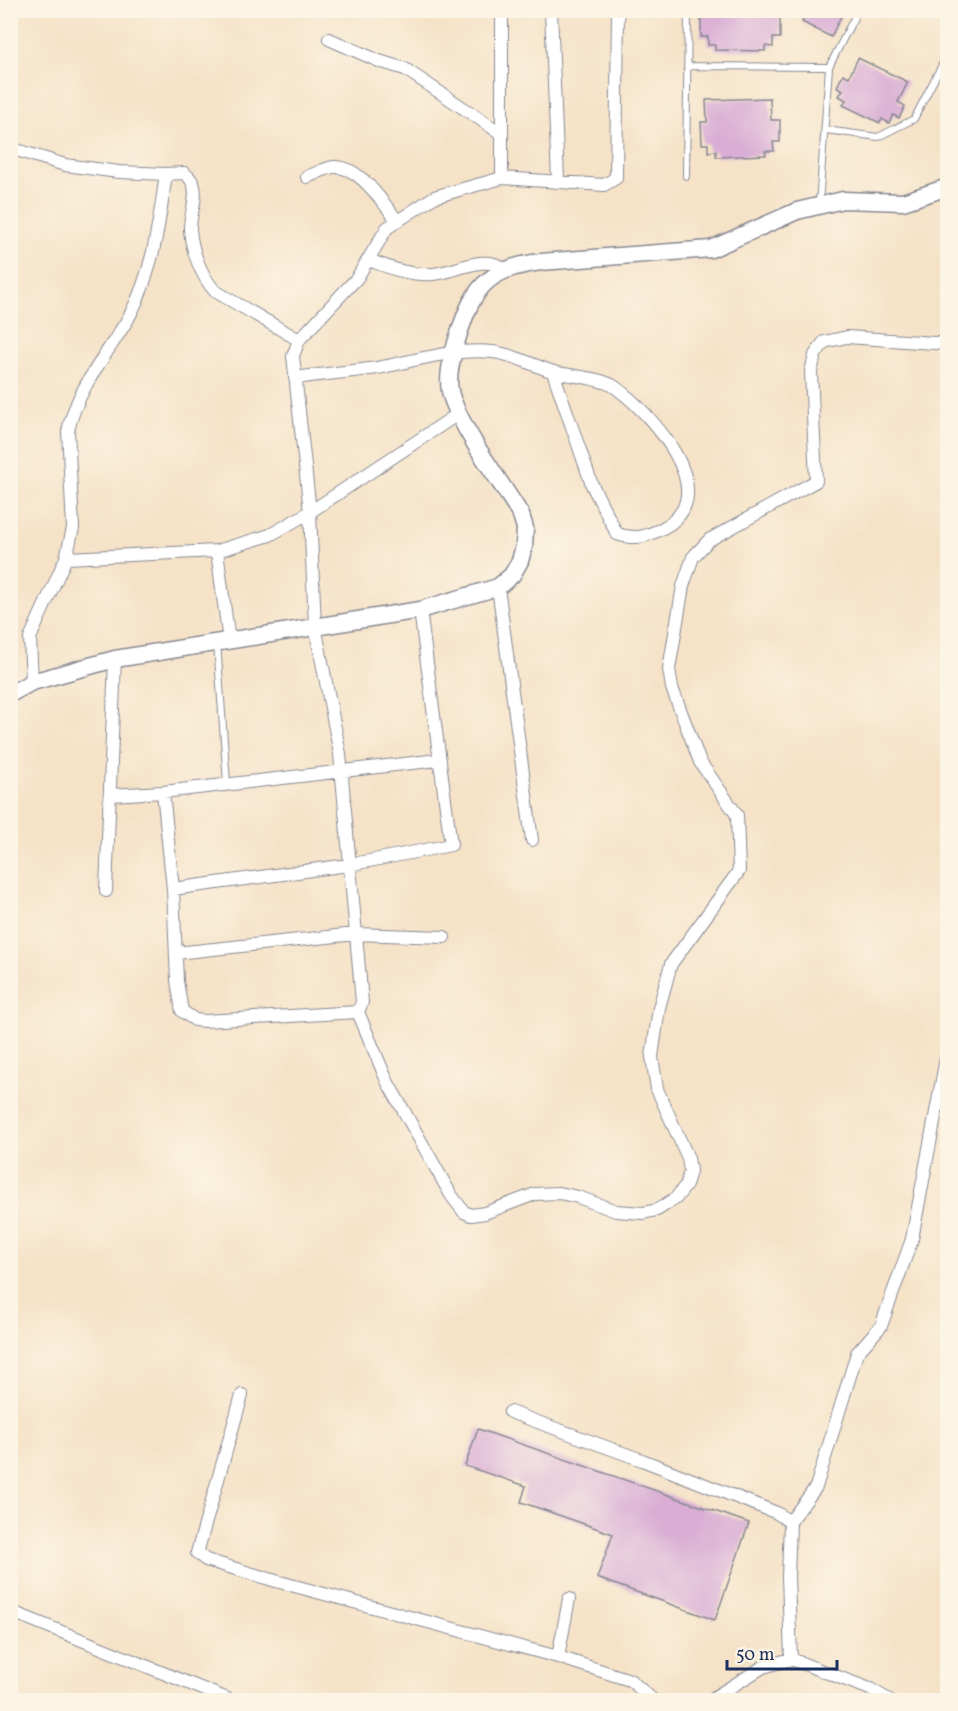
<svg xmlns="http://www.w3.org/2000/svg" width="958" height="1711" viewBox="0 0 958 1711" font-family="Vollkorn,serif">
<style>
.building{fill:#d9add5}
.lines{fill:none;stroke-linecap:round;stroke-linejoin:round}
.lane-casing{stroke:#888892;stroke-width:8}
.street-casing{stroke:#888892;stroke-width:14}
.secondary-casing{stroke:#888892;stroke-width:19}
.lane{stroke:#fff;stroke-width:6}
.street{stroke:#fff;stroke-width:12}
.secondary{stroke:#fff;stroke-width:16}
</style>
<rect width="100%" height="100%" fill="#fcf5e5"/>
<filter id="ink" filterUnits="userSpaceOnUse"><feTurbulence type="fractalNoise" baseFrequency=".0167" numOctaves="2"/><feDisplacementMap in="SourceGraphic" scale="12" xChannelSelector="R" yChannelSelector="G"/><feConvolveMatrix kernelMatrix="1 2 1 2 8 2 1 2 1" color-interpolation-filters="sRGB"/></filter>
<filter id="wash" filterUnits="userSpaceOnUse"><feTurbulence type="fractalNoise" baseFrequency=".008" numOctaves="4" result="noise"/><feDisplacementMap in="SourceGraphic" scale="24" xChannelSelector="R" yChannelSelector="G"/><feGaussianBlur stdDeviation="1.35" result="paint"/><feColorMatrix in="noise" values="0 0 0 0 0 0 0 0 0 0 0 0 0 0 0 0 0 1.4 0 .05"/><feComposite in="paint" operator="in"/></filter>
<g filter="url(#wash)">
<rect width="100%" height="100%" fill="#f5e2c7"/>
<g id="blocks">
<path class="building" d="M 708,10 L 772,10 L 772,16 L 780,16 L 780,38 L 773,38 L 773,47 L 765,46 L 765,51 L 715,50 L 715,45 L 708,45 L 708,37 L 701,37 L 701,14 L 707,14 Z
M 808,10 L 844,10 L 831,37 L 802,22 Z
M 858,58 L 908,82 L 898,102 L 905,106 L 899,118 L 893,115 L 889,123 L 882,119 L 880,123 L 843,105 L 846,100 L 839,96 L 843,90 L 837,87 L 843,74 L 849,77 Z
M 770,98 L 771,120 L 780,120 L 780,142 L 773,142 L 774,151 L 765,151 L 766,155 L 716,157 L 716,151 L 708,152 L 708,144 L 702,144 L 701,122 L 707,122 L 706,100 Z
M 478,1429 L 749,1523 L 715,1620 L 597,1578 L 613,1534 L 521,1502 L 526,1486 L 465,1466 Z"/>
</g>
</g>
<g filter="url(#ink)">
<use href="#blocks" fill-opacity="0" stroke="#888892" stroke-width="1.5"/>
<g class="lines">
<defs>
<path id="lane" d="M 687,66 L 829,67
M 826,130 L 878,137 L 914,119 L 948,53
M 686,176 L 688,10
M 819,205 L 829,67 L 858,10
M 217,643 L 227,783"/>
<path id="street" d="M 502,10 L 502,178 L 434,197 L 387,228 L 357,278 L 299,340 L 293,356 L 310,512 L 315,626 L 340,754 L 362,1002 L 358,1012 L 387,1081 L 451,1195 L 464,1212 L 471,1215 L 485,1213 L 535,1194 L 559,1193 L 578,1197 L 616,1211 L 643,1213 L 657,1210 L 676,1198 L 686,1185 L 690,1171 L 688,1158 L 657,1089 L 652,1057 L 659,1008 L 671,964 L 739,871 L 737,815 L 700,762 L 672,688 L 669,669 L 683,586 L 693,557 L 709,540 L 816,481 L 811,372 L 815,355 L 824,342 L 847,337 L 948,344
M 551,10 L 558,181
M 329,39 L 379,61 L 405,69 L 502,134
M 10,148 L 65,165 L 119,172 L 166,174 C 159,223 153,273 129,317 C 107,355 77,388 68,431 L 73,528 L 66,558 L 30,638 L 32,682
M 166,174 L 184,173 C 205,187 189,211 190,230 C 192,251 201,276 215,291 L 299,340
M 307,177 C 315,174 325,168 334,167 C 360,165 383,204 398,221
M 502,178 L 604,185 L 616,178 L 618,10
M 369,260 C 390,268 410,276 433,274 C 454,273 487,252 504,270
M 295,378 C 322,374 350,372 377,368 C 415,361 453,348 493,352 C 513,354 534,366 554,372 C 570,376 602,378 615,387 C 650,412 726,495 663,528 C 646,537 635,540 617,534 L 592,485 L 553,372
M 217,551 L 229,641
M 66,558 L 217,551 L 270,535 L 310,512 L 458,414
M 498,587 L 532,840
M 163,792 L 173,889 L 177,981 L 182,1011 L 195,1020 L 205,1021 L 358,1012
M 110,795 L 163,792 L 438,760
M 173,889 L 348,865 L 451,845 L 420,610
M 106,891 L 115,659
M 176,953 L 355,934 L 444,937
M 242,1395 L 197,1553 L 206,1560 L 276,1581 L 558,1657 L 630,1680 L 653,1700
M 510,1412 L 642,1460 L 777,1513 L 790,1522
M 10,1611 L 230,1700
M 558,1657 L 569,1599
M 791,1659 L 788,1577 L 790,1522 L 816,1487 L 857,1353 L 881,1326 L 912,1239 L 948,1048
M 710,1700 L 763,1667 L 791,1659 L 870,1689 L 889,1700"/>
<path id="secondary" d="M 10,694 L 32,682 L 115,659 L 420,610 L 498,587 L 512,575 L 520,561 L 524,546 L 525,528 L 521,515 C 501,482 466,436 453,401 C 445,382 451,362 456,343 C 472,291 483,269 541,262 L 711,249 L 797,211 L 843,200 L 903,202 L 948,187"/>
</defs>
<use href="#lane" class="lane-casing"/>
<use href="#street" class="street-casing"/>
<use href="#secondary" class="secondary-casing"/>
<use href="#lane" class="lane"/>
<use href="#street" class="street"/>
<use href="#secondary" class="secondary"/>
</g>
</g>
<rect width="958" height="1711" fill="none" stroke="#fcf5e5" stroke-width="36"/>
<path d="M727 1660v9h110v-9" fill="none" stroke="#1b2f5e" stroke-width="3"/>
<text x="736" y="1660" font-size="18" fill="#1b2f5e" stroke="#fcf5e5" stroke-width="4.5" paint-order="stroke">50 m</text>
</svg>
